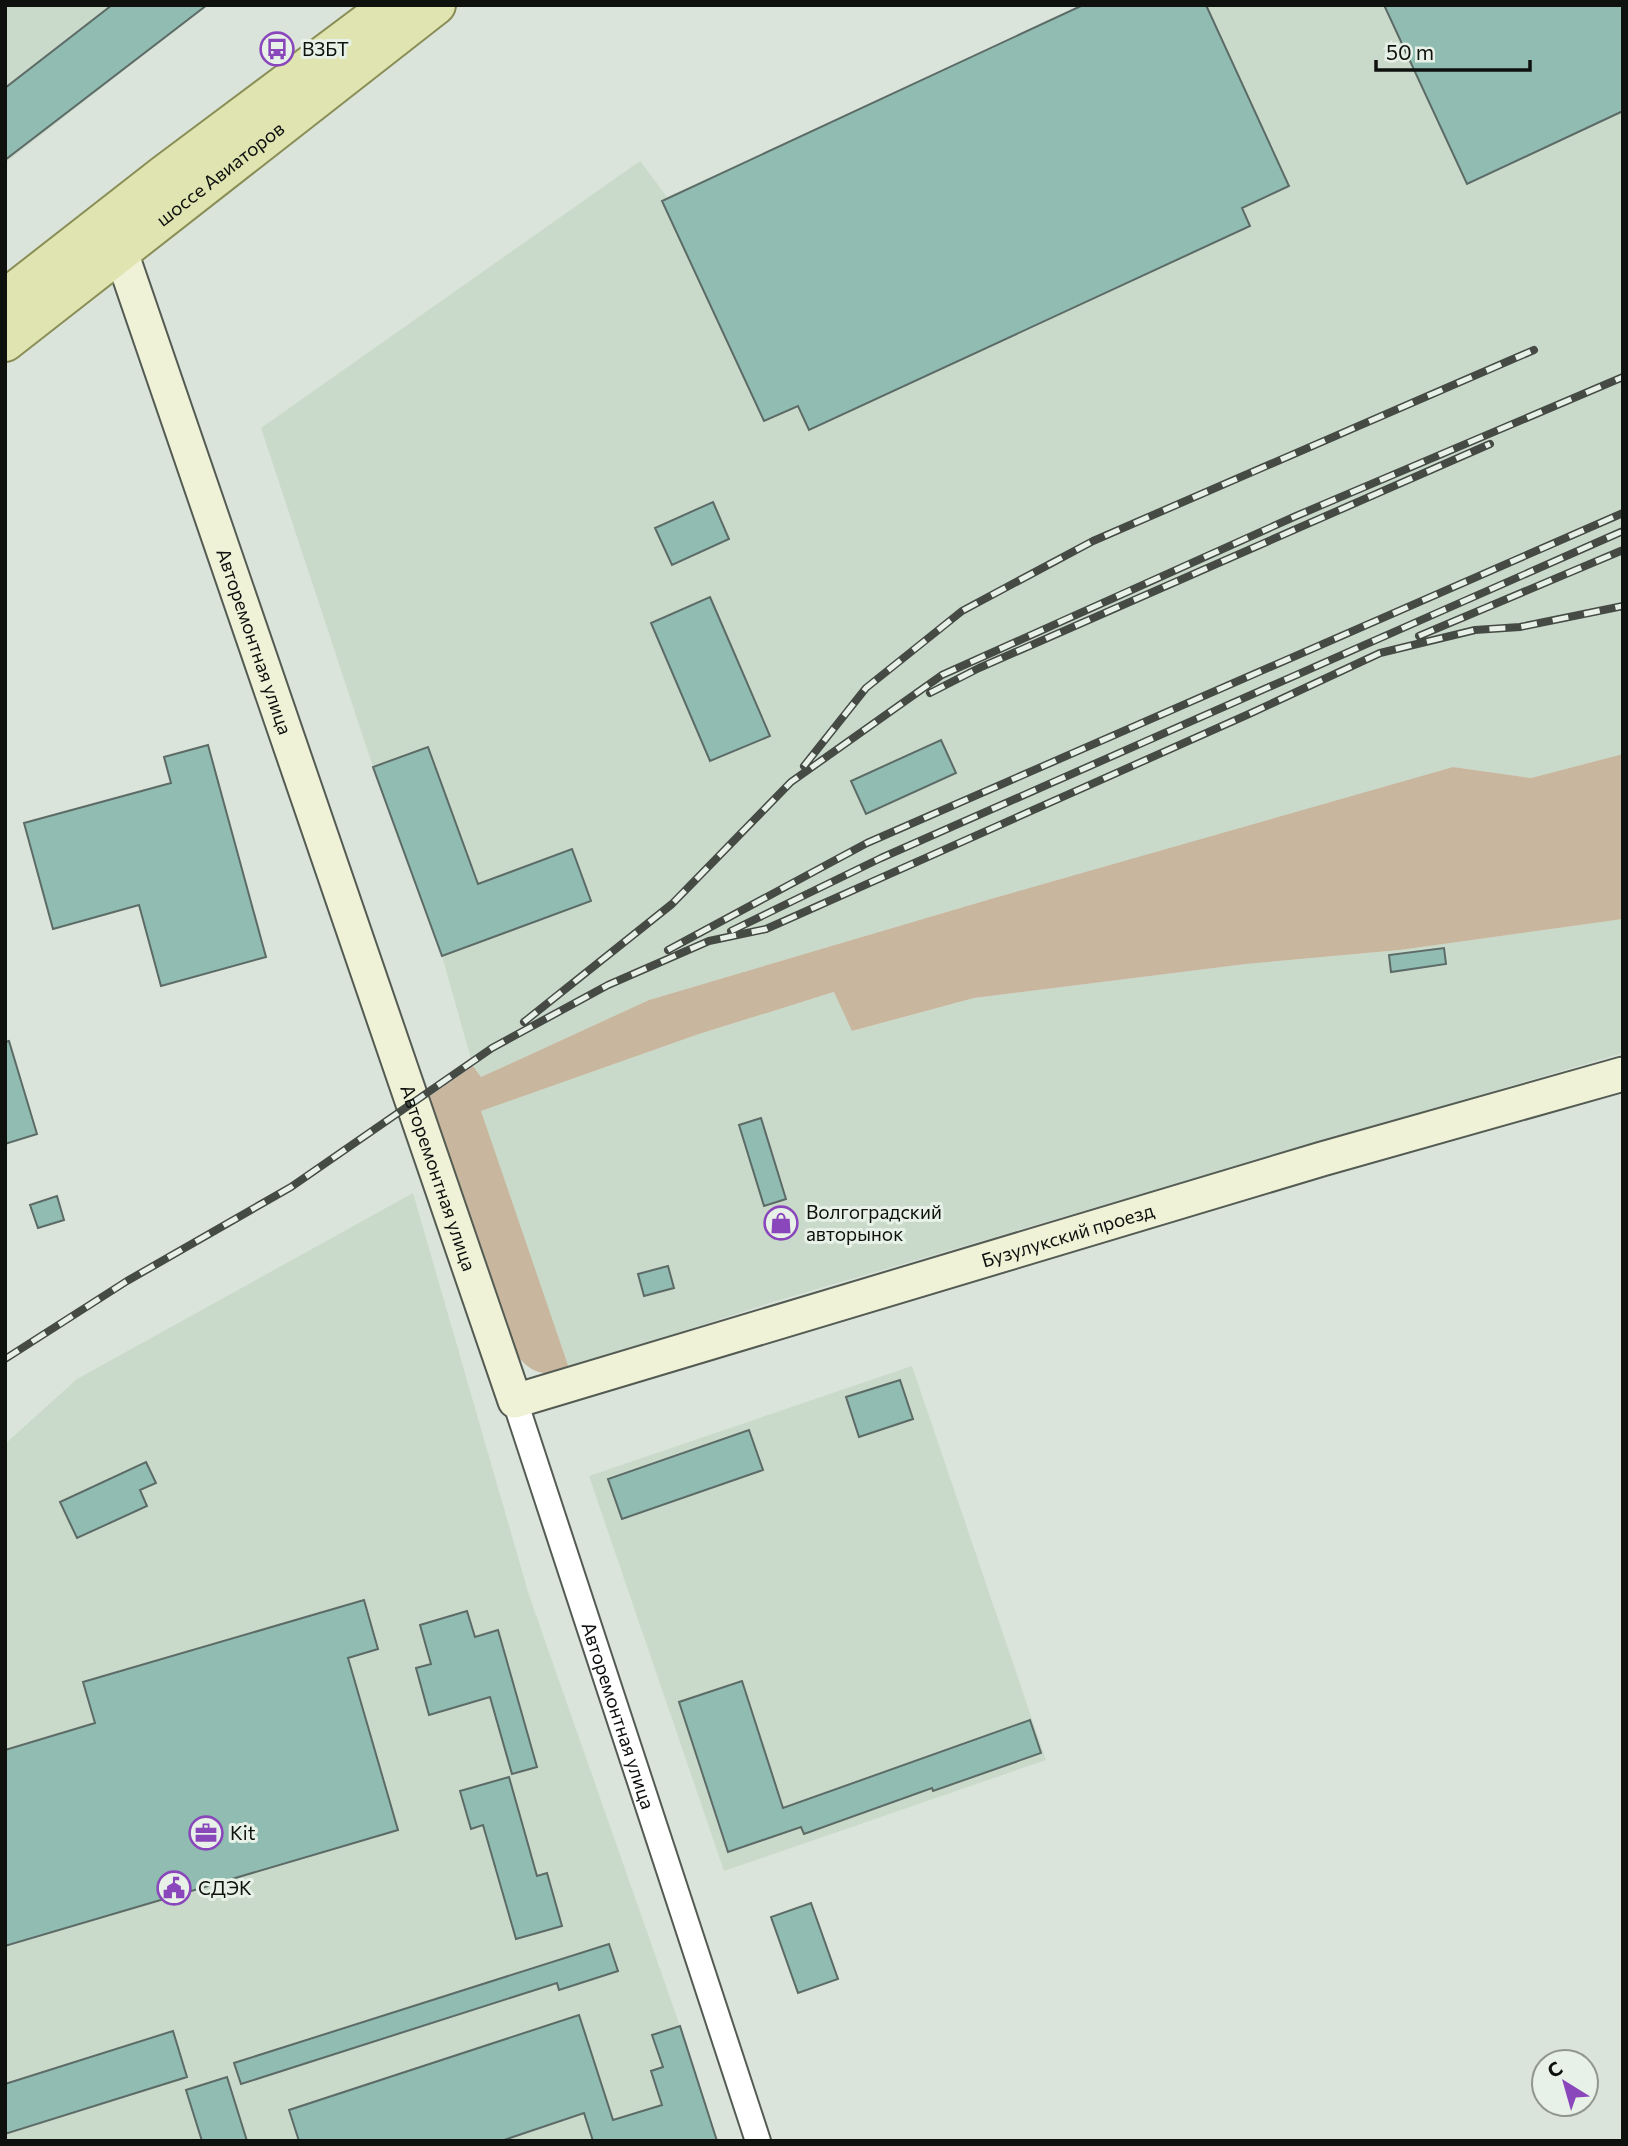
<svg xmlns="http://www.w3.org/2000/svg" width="1628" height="2146" viewBox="0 0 1628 2146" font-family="Commissioner,sans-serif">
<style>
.built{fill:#cadaca}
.green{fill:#c8b79e}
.building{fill:#90bcb1;stroke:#5d6b67;stroke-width:2}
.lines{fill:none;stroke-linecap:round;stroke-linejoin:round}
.minor-casing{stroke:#535b53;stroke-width:28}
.secondary-casing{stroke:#535b53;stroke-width:37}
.primary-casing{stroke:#8a8e56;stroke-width:42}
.minor{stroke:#fff;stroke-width:24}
.secondary{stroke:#f0f2d8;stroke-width:33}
.primary{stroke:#e0e4b1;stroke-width:38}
.rail-casing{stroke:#454a45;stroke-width:8}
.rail{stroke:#e7f1e7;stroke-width:5;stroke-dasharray:16;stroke-linecap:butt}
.labels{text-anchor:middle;stroke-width:6;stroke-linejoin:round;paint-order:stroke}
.poi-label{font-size:19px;fill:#0e110e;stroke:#e7f1e7;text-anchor:start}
.street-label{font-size:19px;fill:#0e110e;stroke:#e7f1e7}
</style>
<rect width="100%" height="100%" fill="#dae4da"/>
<path class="built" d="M 5,5 L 208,5 L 5,163 Z
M 1083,5 L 1623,5 L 1623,754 L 1531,778 L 1453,767 L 994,898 L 649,1000 L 481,1077 L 473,1066 L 442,956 L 373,767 L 261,428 L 640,161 L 667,197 Z
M 1623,919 L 1623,1053 L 773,1302 L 569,1368 L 480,1111 L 699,1034 L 835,992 L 853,1031 L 974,998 L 1246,964 L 1400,950 Z
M 413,1193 L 529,1595 L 680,2026 L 706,2141 L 5,2141 L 5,1444 L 77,1379 Z
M 912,1366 L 1046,1760 L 724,1871 L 589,1476 Z"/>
<path class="green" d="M 1623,754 L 1623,919 L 1400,950 L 1246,964 L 974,998 L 852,1031 L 834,992 L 699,1034 L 481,1111 L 569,1368 C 546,1379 530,1373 515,1353 L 427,1098 L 473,1066 L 481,1077 L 649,1000 L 994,898 L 1453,767 L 1531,778 Z"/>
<path class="building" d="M 112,5 L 207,5 L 5,160 L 5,88 Z
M 1083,5 L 1206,5 L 1289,186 L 1242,208 L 1250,226 L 809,430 L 798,406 L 764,421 L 662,201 Z
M 1384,5 L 1623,5 L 1623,111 L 1467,184 Z
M 713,502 L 729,539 L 672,565 L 655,528 Z
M 710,597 L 770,736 L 710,761 L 651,623 Z
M 941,740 L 956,773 L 866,814 L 851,781 Z
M 208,745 L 266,957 L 161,986 L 139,905 L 53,929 L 24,823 L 171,783 L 164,757 Z
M 428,747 L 478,884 L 572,849 L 591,901 L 442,956 L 373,767 Z
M 1444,948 L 1446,964 L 1391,972 L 1389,955 Z
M 9,1041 L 37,1134 L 5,1144 L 5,1042 Z
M 761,1118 L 786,1199 L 764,1206 L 739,1125 Z
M 57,1196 L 64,1220 L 38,1228 L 30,1205 Z
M 668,1266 L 674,1288 L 644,1296 L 638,1274 Z
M 900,1380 L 913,1419 L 859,1437 L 846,1397 Z
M 749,1430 L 763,1470 L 622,1519 L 608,1479 Z
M 146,1462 L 156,1483 L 140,1490 L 147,1506 L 77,1538 L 60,1502 Z
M 364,1600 L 378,1649 L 348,1658 L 398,1830 L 5,1946 L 5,1750 L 95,1723 L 83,1682 Z
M 467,1611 L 475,1637 L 498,1630 L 537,1767 L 512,1774 L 490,1697 L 429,1715 L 416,1668 L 431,1664 L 420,1625 Z
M 742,1681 L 783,1808 L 1030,1720 L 1041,1753 L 933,1791 L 932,1788 L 804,1834 L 801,1827 L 728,1852 L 679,1702 Z
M 509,1777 L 537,1876 L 547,1873 L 562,1926 L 516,1939 L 483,1825 L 471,1829 L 460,1791 Z
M 811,1903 L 838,1979 L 798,1993 L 771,1917 Z
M 609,1944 L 618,1971 L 559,1990 L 557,1983 L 241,2084 L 234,2063 Z
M 579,2015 L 613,2120 L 662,2105 L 651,2071 L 663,2067 L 652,2035 L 680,2026 L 717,2141 L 593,2141 L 584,2113 L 501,2141 L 299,2141 L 289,2110 Z
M 173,2031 L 187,2077 L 5,2134 L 5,2084 Z
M 227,2077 L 247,2141 L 202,2141 L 186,2090 Z"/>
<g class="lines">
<defs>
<g id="minor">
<path id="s1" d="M 515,1401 L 758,2141"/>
</g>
<g id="secondary">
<path id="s2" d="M 113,229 L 515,1401 L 1322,1159 L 1623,1074"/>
</g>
<g id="primary">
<path d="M 5,299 L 165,174 L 391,5"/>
<path id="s3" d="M 5,342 L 436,5"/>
</g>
</defs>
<use href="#minor" class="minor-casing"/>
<use href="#secondary" class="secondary-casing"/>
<use href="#primary" class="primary-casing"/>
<use href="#minor" class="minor"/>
<use href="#secondary" class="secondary"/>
<use href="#primary" class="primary"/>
<defs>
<path id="rail" d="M 1419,636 L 1623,550
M 930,693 L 979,668 L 1490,444
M 804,766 L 866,688 L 962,611 L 1093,541 L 1534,350
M 731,931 L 881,858 L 1623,531
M 668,950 L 867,843 L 1623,513
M 524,1022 L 672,904 L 791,782 L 942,675 L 1296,516 L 1623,377
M 5,1359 L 127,1281 L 291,1187 L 492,1048 L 608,985 L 709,941 L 766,929 L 1249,714 L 1380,653 L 1475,630 L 1520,627 L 1623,606"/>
</defs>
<use href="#rail" class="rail-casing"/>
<use href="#rail" class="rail"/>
</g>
<defs>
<symbol id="bus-ring" viewBox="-11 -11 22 22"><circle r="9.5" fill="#e7f1e7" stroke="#8a47bb" stroke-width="1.5"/><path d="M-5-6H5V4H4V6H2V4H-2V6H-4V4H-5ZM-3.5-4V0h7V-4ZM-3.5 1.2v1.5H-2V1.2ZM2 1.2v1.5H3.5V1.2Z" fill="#8a47bb"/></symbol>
<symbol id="shop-ring" viewBox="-11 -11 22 22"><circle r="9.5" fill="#e7f1e7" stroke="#8a47bb" stroke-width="1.5"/><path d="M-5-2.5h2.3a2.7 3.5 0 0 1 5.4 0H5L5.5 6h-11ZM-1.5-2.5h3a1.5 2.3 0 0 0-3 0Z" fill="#8a47bb"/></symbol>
<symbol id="office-ring" viewBox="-11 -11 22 22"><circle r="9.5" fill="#e7f1e7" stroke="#8a47bb" stroke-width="1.5"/><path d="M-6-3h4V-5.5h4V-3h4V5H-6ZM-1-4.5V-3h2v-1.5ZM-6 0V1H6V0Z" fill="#8a47bb"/></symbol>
<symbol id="civic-ring" viewBox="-11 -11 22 22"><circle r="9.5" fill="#e7f1e7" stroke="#8a47bb" stroke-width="1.5"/><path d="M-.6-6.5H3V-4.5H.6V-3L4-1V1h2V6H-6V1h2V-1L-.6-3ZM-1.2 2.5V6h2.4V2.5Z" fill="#8a47bb"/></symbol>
</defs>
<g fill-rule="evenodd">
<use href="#bus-ring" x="258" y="30" width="38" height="38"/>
<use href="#shop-ring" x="762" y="1204" width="38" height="38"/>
<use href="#office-ring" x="187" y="1814" width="38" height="38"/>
<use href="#civic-ring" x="155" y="1869" width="38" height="38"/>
</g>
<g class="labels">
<g class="poi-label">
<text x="302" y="56">ВЗБТ</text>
<text x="806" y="1219">Волгоградский<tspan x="806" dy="22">авторынок</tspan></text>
<text x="230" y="1840">Kit</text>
<text x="198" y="1895">СДЭК</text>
</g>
<g class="street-label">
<text dy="7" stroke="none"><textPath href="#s3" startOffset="273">шоссе Авиаторов</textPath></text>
<text dy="7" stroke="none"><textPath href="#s2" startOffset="436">Авторемонтная улица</textPath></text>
<text dy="7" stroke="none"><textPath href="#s2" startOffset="1003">Авторемонтная улица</textPath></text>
<text dy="7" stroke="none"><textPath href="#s2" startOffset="1816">Бузулукский проезд</textPath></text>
<text dy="7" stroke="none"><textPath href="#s1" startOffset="331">Авторемонтная улица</textPath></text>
</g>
</g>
<rect width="1628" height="2146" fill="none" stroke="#0e110e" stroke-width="14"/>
<g transform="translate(1565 2083) rotate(323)"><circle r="33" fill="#e7f1e7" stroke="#909790" stroke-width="2"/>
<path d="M0-5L12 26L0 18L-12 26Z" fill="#8a47bb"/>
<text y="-10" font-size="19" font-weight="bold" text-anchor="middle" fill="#0e110e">С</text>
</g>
<path d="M1376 60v10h154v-10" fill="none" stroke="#0e110e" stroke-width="3.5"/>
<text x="1386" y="60" font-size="21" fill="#0e110e" stroke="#e7f1e7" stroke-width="5" paint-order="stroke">50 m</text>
</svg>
